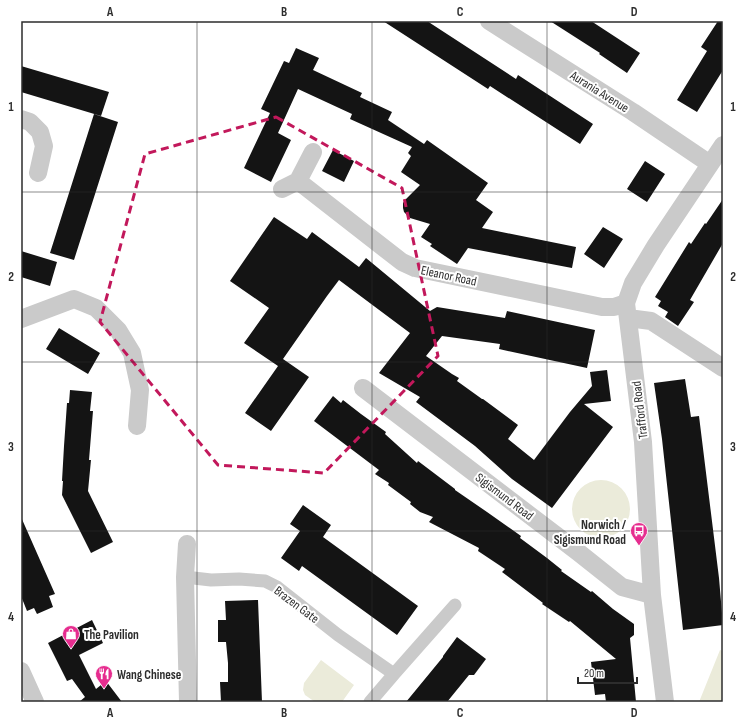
<svg xmlns="http://www.w3.org/2000/svg" width="744" height="723" viewBox="0 0 744 723" font-family="'Sofia Sans Condensed',sans-serif">
<style>
.green{fill:#ebebda}
.building{fill:#141414}
.lines{fill:none;stroke-linecap:round;stroke-linejoin:round}
.pedestrian{stroke:#cacaca;stroke-width:13}
.minor{stroke:#cacaca;stroke-width:18}
.marked{fill:none;stroke:#c2185b;stroke-width:3;stroke-dasharray:8 5;stroke-linejoin:round}
.grid{fill:none;stroke:#2d2d2d;stroke-width:1;stroke-opacity:0.55}
.labels{text-anchor:middle;stroke-width:4;stroke-linejoin:round;paint-order:stroke}
.street-label{font-size:13px;fill:#2d2d2d;stroke:#fff}
.poi-label{font-size:13px;font-weight:bold;fill:#2d2d2d;stroke:#fff;text-anchor:start}
.neatline{fill:none;stroke:#2d2d2d;stroke-width:1.5}
.grid-label{font-size:13px;text-anchor:middle;font-weight:bold;fill:#2d2d2d}
</style>
<rect width="100%" height="100%" fill="#fff"/>
<path class="green" d="M572 509a29 29 0 1 1 58 0a29 29 0 1 1-58 0Z
M 720,650 L 723,651 L 723,702 L 699,702 Z
M 321,660 L 354,685 L 342,702 L 315,702 L 305,695 L 303,690 L 304,683 Z"/>
<path class="building" d="M 383,21 L 427,21 L 516,79 L 518,75 L 593,124 L 580,144 L 490,86 L 488,89 Z
M 550,21 L 591,21 L 640,53 L 627,73 L 599,54 L 600,53 Z
M 718,21 L 723,21 L 723,70 L 697,112 L 677,100 L 707,51 L 701,47 Z
M 296,48 L 319,58 L 313,70 L 362,93 L 360,97 L 392,112 L 388,120 L 424,144 L 427,140 L 488,183 L 476,200 L 493,212 L 482,228 L 576,247 L 572,268 L 468,248 L 457,264 L 430,246 L 432,244 L 421,237 L 430,224 L 410,218 L 404,212 L 403,208 L 403,203 L 405,200 L 420,185 L 401,172 L 411,156 L 408,153 L 412,147 L 350,119 L 352,114 L 298,89 L 278,133 L 291,140 L 271,182 L 244,168 L 270,113 L 261,109 L 284,61 L 289,63 Z
M 21,66 L 109,92 L 101,116 L 21,92 Z
M 94,114 L 118,122 L 74,260 L 50,253 Z
M 333,150 L 354,161 L 344,182 L 322,171 Z
M 645,161 L 665,174 L 647,202 L 627,189 Z
M 723,199 L 723,243 L 690,300 L 694,302 L 678,326 L 665,317 L 668,312 L 658,306 L 661,301 L 655,297 L 689,242 L 691,244 L 705,223 L 706,224 Z
M 274,217 L 307,239 L 312,232 L 359,267 L 366,258 L 430,311 L 437,307 L 505,318 L 507,311 L 595,330 L 587,368 L 499,349 L 500,344 L 442,336 L 426,356 L 452,374 L 459,378 L 457,381 L 482,399 L 483,399 L 518,425 L 508,439 L 534,460 L 570,412 L 592,386 L 590,372 L 607,370 L 611,401 L 584,404 L 613,427 L 552,508 L 512,479 L 475,446 L 416,402 L 420,397 L 379,373 L 410,333 L 339,280 L 327,296 L 283,359 L 309,377 L 271,431 L 245,413 L 278,366 L 244,343 L 269,308 L 230,281 Z
M 603,227 L 623,239 L 604,268 L 584,254 Z
M 21,251 L 57,262 L 50,286 L 21,277 Z
M 59,328 L 100,353 L 88,374 L 46,349 Z
M 685,379 L 691,417 L 699,416 L 719,578 L 723,625 L 683,630 L 662,439 L 654,383 Z
M 70,390 L 92,392 L 90,411 L 93,411 L 89,460 L 91,460 L 88,491 L 113,542 L 91,553 L 62,495 L 63,481 L 62,481 L 64,446 L 67,403 L 69,403 Z
M 333,396 L 341,403 L 343,400 L 361,414 L 386,432 L 385,434 L 417,463 L 418,461 L 455,489 L 455,490 L 487,512 L 521,536 L 520,538 L 547,558 L 562,570 L 561,571 L 591,592 L 592,591 L 613,609 L 634,624 L 634,635 L 630,638 L 636,702 L 606,702 L 605,694 L 595,695 L 591,662 L 616,659 L 570,621 L 569,622 L 542,604 L 543,603 L 502,572 L 505,569 L 478,551 L 479,548 L 429,522 L 433,517 L 420,512 L 410,504 L 411,502 L 388,485 L 389,483 L 375,474 L 379,470 L 314,421 Z
M 303,505 L 331,525 L 323,537 L 418,606 L 397,635 L 302,566 L 299,571 L 281,558 L 300,531 L 290,524 Z
M 21,517 L 55,594 L 49,596 L 53,607 L 37,614 L 34,608 L 27,611 L 21,596 Z
M 258,600 L 262,702 L 221,702 L 220,682 L 228,682 L 228,663 L 226,642 L 218,642 L 218,620 L 226,620 L 225,601 Z
M 92,620 L 103,643 L 79,655 L 96,689 L 106,681 L 122,702 L 79,702 L 85,697 L 72,679 L 67,681 L 48,643 Z
M 457,637 L 486,659 L 474,675 L 469,675 L 447,702 L 406,702 L 443,657 L 443,656 Z"/>
<g class="lines">
<path class="pedestrian" d="M 185,577 L 211,580 L 239,579 L 265,581 L 277,587 L 338,635 L 394,674 L 455,605
M 370,702 L 394,674"/>
<path class="minor" d="M 489,21 L 633,112 L 710,164
M 21,119 L 30,122 L 40,132 L 44,146 L 38,173
M 313,152 L 298,181 L 402,262 L 415,268 L 602,307 L 614,307 L 626,303
M 282,189 L 298,181
M 628,318 L 651,321 L 723,368
M 21,319 L 74,299 L 96,308 L 118,330 L 132,353 L 140,390 L 137,426
M 363,388 L 578,552 L 622,587 L 652,595
M 187,544 L 185,577 L 188,702
M 21,671 L 35,702
M 665,702 L 652,595 L 643,442 L 626,303 L 633,283 L 656,245 L 723,145"/>
</g>
<path class="marked" d="M 276,117 L 402,188 L 438,356 L 324,473 L 218,465 L 100,322 L 145,154 Z"/>
<path class="grid" d="M 197,21 L 197,702M 372,21 L 372,702M 547,21 L 547,702M 21,192 L 723,192M 21,362 L 723,362M 21,531 L 723,531"/>
<defs>
<symbol id="bus-pin" viewBox="-11 -11 22 30"><path d="M0 17L-7.5 6A9.5 9.5 0 1 1 7.5 6Z" fill="#e62d8f" stroke="#fff"/><path d="M-5-6H5V4H4V6H2V4H-2V6H-4V4H-5ZM-3.5-4V0h7V-4ZM-3.5 1.2v1.5H-2V1.2ZM2 1.2v1.5H3.5V1.2Z" fill="#fff"/></symbol>
<symbol id="shop-pin" viewBox="-11 -11 22 30"><path d="M0 17L-7.5 6A9.5 9.5 0 1 1 7.5 6Z" fill="#e62d8f" stroke="#fff"/><path d="M-5-2.5h2.3a2.7 3.5 0 0 1 5.4 0H5L5.5 6h-11ZM-1.5-2.5h3a1.5 2.3 0 0 0-3 0Z" fill="#fff"/></symbol>
<symbol id="restaurant-pin" viewBox="-11 -11 22 30"><path d="M0 17L-7.5 6A9.5 9.5 0 1 1 7.5 6Z" fill="#e62d8f" stroke="#fff"/><path d="M-5-6h1v4h1v-4h1v4h1v-4h1v5L-1.5 .5V6h-2V.5L-5-1ZM5-6V6H3V1.5H1.5Q1.5-4 5-6Z" fill="#fff"/></symbol>
</defs>
<g fill-rule="evenodd">
<use href="#bus-pin" x="629" y="521" width="20" height="27"/>
<use href="#shop-pin" x="61" y="624" width="20" height="27"/>
<use href="#restaurant-pin" x="94" y="664" width="20" height="27"/>
</g>
<g class="labels">
<g class="street-label">
<text transform="translate(600 91) rotate(32)" y="5">Aurania Avenue</text>
<text transform="translate(449 275) rotate(12)" y="5">Eleanor Road</text>
<text transform="translate(639 410) rotate(-97)" y="5">Trafford Road</text>
<text transform="translate(505 496) rotate(37)" y="5">Sigismund Road</text>
<text transform="translate(297 604) rotate(37)" y="5">Brazen Gate</text>
</g>
<g class="poi-label">
<text x="626" y="529" text-anchor="end">Norwich /<tspan x="626" dy="15">Sigismund Road</tspan></text>
<text x="84" y="639">The Pavilion</text>
<text x="117" y="679">Wang Chinese</text>
</g>
</g>
<rect width="744" height="723" fill="none" stroke="#ffffff" stroke-width="44"/>
<path d="M578 677v6h59v-6" fill="none" stroke="#2d2d2d" stroke-width="2"/>
<text x="584" y="677" font-size="12" fill="#2d2d2d" stroke="#ffffff" stroke-width="3" paint-order="stroke">20 m</text>
<rect x="22" y="22" width="700" height="679" class="neatline"/>
<g class="grid-label">
<text x="110" y="16">A</text>
<text x="284" y="16">B</text>
<text x="460" y="16">C</text>
<text x="634" y="16">D</text>
<text x="11" y="111">1</text>
<text x="733" y="111">1</text>
<text x="11" y="281">2</text>
<text x="733" y="281">2</text>
<text x="11" y="451">3</text>
<text x="733" y="451">3</text>
<text x="11" y="621">4</text>
<text x="733" y="621">4</text>
<text x="110" y="717">A</text>
<text x="284" y="717">B</text>
<text x="460" y="717">C</text>
<text x="634" y="717">D</text>
</g>
</svg>
